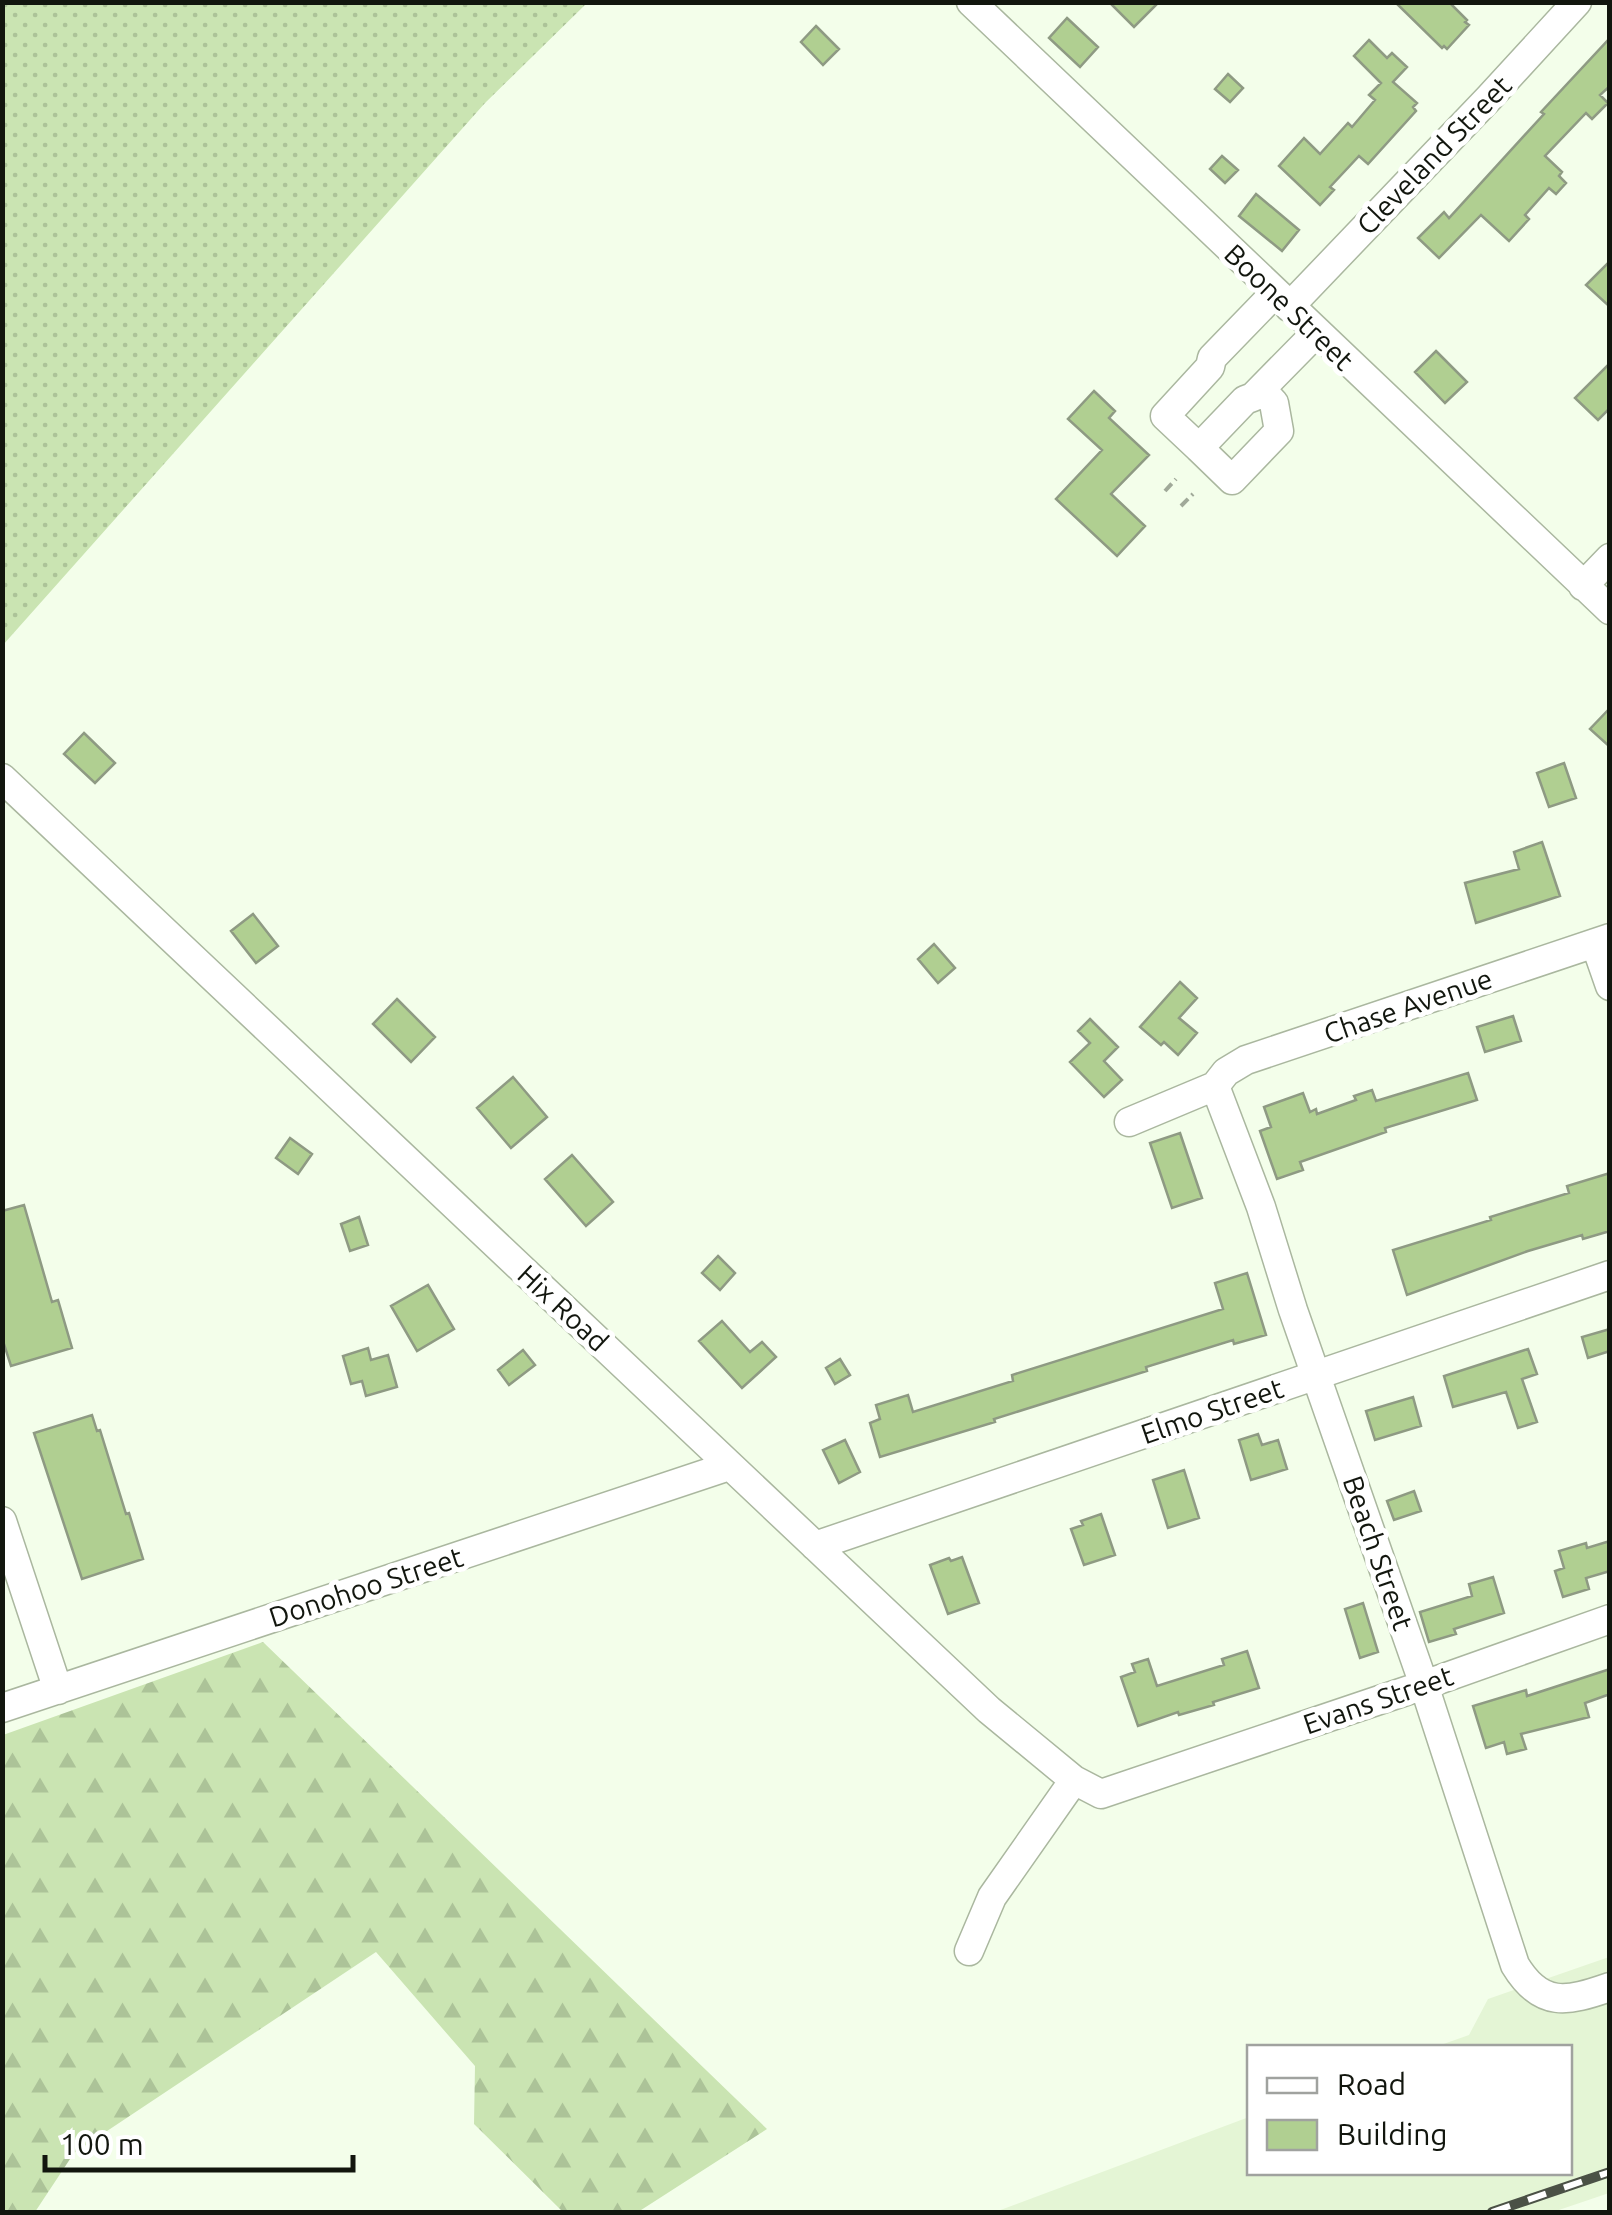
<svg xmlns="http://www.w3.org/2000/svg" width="1612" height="2215" viewBox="0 0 1612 2215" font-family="Ubuntu,sans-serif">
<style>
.built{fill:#e4f5d5}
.grass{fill:url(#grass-dots)}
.forest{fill:url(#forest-firs)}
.building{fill:#b0cf91;stroke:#8e9a83;stroke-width:2.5}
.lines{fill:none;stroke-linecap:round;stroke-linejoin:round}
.minor-casing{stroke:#aab79f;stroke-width:31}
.path{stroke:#a0a999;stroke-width:4;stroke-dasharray:10 5;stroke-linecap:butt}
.minor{stroke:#fff;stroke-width:28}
.rail-casing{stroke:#4b5146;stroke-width:10}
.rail{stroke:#fff;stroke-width:6;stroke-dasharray:19;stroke-linecap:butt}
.labels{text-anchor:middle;stroke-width:10;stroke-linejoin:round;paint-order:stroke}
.street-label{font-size:28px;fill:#12160e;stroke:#fff}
</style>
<defs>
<pattern id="grass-dots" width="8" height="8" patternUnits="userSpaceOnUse" patternTransform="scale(2.5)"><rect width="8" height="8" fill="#cae4b2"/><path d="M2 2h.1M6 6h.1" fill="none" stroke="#acc398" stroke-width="1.8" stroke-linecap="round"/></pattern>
<pattern id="forest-firs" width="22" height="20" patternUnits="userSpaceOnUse" patternTransform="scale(2.5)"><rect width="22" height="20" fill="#cae4b2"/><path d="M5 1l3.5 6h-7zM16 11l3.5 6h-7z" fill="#acc398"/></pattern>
</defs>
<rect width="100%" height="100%" fill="#f3feea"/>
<path class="built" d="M 1609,1957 L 1609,2193 L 1553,2212 L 995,2212 L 1249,2117 L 1250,2172 L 1570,2172 L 1570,2048 L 1435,2047 L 1469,2035 L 1488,1999 Z"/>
<path class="grass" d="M 3,2 L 587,3 L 485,103 L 3,645 Z"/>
<path class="forest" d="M 263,1642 L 767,2129 L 638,2212 L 563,2212 L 474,2124 L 475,2066 L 376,1952 L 74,2153 L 35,2212 L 3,2212 L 3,1735 Z"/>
<path class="building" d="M 1109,2 L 1159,2 L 1134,27 Z
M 1395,2 L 1449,2 L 1467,20 L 1465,22 L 1469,25 L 1447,49 L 1444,46 L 1442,48 Z
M 1067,18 L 1098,47 L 1080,67 L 1049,38 Z
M 816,26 L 839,49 L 823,65 L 801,42 Z
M 1610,38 L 1610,86 L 1600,95 L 1608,103 L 1592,119 L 1586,113 L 1545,156 L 1562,172 L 1559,176 L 1566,183 L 1556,194 L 1549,188 L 1525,215 L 1529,219 L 1509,241 L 1481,215 L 1439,258 L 1418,238 L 1444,212 L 1449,218 L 1544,114 L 1541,112 Z
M 1369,40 L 1387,58 L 1392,53 L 1407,67 L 1393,82 L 1417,103 L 1413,107 L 1416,111 L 1368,164 L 1359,156 L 1330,187 L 1334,190 L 1320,205 L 1279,166 L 1304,138 L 1320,154 L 1348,123 L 1352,127 L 1375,100 L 1369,95 L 1381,83 L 1354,56 Z
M 1228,74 L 1243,88 L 1230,102 L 1215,89 Z
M 1222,156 L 1238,170 L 1225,183 L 1210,169 Z
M 1256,194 L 1299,230 L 1282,251 L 1239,216 Z
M 1610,261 L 1610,307 L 1586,285 Z
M 1436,351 L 1467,382 L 1445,403 L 1415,372 Z
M 1610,363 L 1610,408 L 1598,420 L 1575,398 Z
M 1094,391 L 1115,411 L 1109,418 L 1149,455 L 1111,494 L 1145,526 L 1117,556 L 1056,499 L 1102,450 L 1068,419 Z
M 1610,708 L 1610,747 L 1590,729 Z
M 84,733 L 115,763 L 95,783 L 64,754 Z
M 1564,763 L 1576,798 L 1549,807 L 1537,773 Z
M 1542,842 L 1560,896 L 1476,923 L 1465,883 L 1519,869 L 1514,852 Z
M 253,914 L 278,946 L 256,963 L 231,931 Z
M 934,944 L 955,968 L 938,983 L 918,959 Z
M 1180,982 L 1197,998 L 1179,1018 L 1197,1033 L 1178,1055 L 1164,1042 L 1161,1045 L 1140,1027 Z
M 397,999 L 435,1037 L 411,1062 L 373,1024 Z
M 1513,1016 L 1521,1041 L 1485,1052 L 1477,1027 Z
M 1090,1019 L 1118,1047 L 1104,1061 L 1122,1080 L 1104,1097 L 1070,1062 L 1090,1043 L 1078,1031 Z
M 1468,1073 L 1477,1100 L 1385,1128 L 1386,1132 L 1300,1162 L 1303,1170 L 1277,1179 L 1260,1131 L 1271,1127 L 1264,1107 L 1303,1093 L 1310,1112 L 1316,1109 L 1317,1114 L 1356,1100 L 1354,1096 L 1372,1090 L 1376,1101 Z
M 513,1077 L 547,1117 L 511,1148 L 477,1108 Z
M 1180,1133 L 1202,1198 L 1172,1208 L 1150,1143 Z
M 290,1138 L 312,1154 L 298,1174 L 276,1158 Z
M 572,1155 L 613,1202 L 586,1226 L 545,1179 Z
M 1610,1173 L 1610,1231 L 1583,1239 L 1582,1235 L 1528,1251 L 1407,1295 L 1393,1250 L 1491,1220 L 1490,1217 L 1569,1193 L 1567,1186 Z
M 24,1205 L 52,1302 L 58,1300 L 72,1348 L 11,1366 L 2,1338 L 2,1211 Z
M 359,1217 L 368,1245 L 350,1251 L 341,1224 Z
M 718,1256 L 735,1273 L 720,1290 L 702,1273 Z
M 1247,1273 L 1266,1335 L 1234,1344 L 1233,1340 L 1146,1367 L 1147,1371 L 994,1419 L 995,1422 L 880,1457 L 870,1423 L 880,1419 L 876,1405 L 908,1395 L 913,1412 L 1013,1381 L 1012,1375 L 1223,1309 L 1215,1283 Z
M 428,1285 L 454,1329 L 417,1351 L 391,1306 Z
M 722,1321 L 750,1352 L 762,1342 L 776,1357 L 742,1388 L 699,1341 Z
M 1610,1329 L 1610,1351 L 1588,1358 L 1582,1337 Z
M 368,1348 L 371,1360 L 388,1355 L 397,1387 L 366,1396 L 362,1381 L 351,1384 L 343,1356 Z
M 1528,1349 L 1537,1374 L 1522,1379 L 1537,1422 L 1518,1428 L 1506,1392 L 1453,1407 L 1444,1376 Z
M 523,1350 L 535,1365 L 509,1385 L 498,1370 Z
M 840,1359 L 850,1375 L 835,1384 L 826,1368 Z
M 1413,1397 L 1421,1426 L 1375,1440 L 1366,1411 Z
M 92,1415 L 97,1431 L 100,1430 L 126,1514 L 129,1513 L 143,1559 L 82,1579 L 34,1433 Z
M 1258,1434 L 1262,1445 L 1278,1440 L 1287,1469 L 1251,1480 L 1239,1440 Z
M 845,1440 L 860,1472 L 839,1483 L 823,1450 Z
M 1184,1470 L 1199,1518 L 1168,1528 L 1153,1480 Z
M 1414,1491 L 1421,1511 L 1394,1520 L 1387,1501 Z
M 1101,1514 L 1115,1555 L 1084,1565 L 1071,1529 L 1083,1525 L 1081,1521 Z
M 1610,1541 L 1610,1571 L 1586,1578 L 1589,1589 L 1563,1597 L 1555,1571 L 1564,1568 L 1559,1551 L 1586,1543 L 1587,1548 Z
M 962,1557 L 979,1603 L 948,1614 L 930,1565 L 949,1558 L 951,1561 Z
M 1493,1577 L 1504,1613 L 1454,1629 L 1456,1634 L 1429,1642 L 1420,1612 L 1472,1596 L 1469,1584 Z
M 1363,1603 L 1378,1652 L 1360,1658 L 1345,1609 Z
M 1247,1651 L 1259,1688 L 1213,1702 L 1214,1705 L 1179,1715 L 1178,1712 L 1138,1726 L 1121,1677 L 1135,1672 L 1132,1664 L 1148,1659 L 1157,1686 L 1224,1665 L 1222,1659 Z
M 1610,1669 L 1610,1694 L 1585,1703 L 1589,1717 L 1521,1734 L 1526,1749 L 1507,1754 L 1504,1742 L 1486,1748 L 1473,1706 L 1526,1690 L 1527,1696 Z"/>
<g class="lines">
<defs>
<path id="minor" d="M 971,2 L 1610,610
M 1275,293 L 1212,358 L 1210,367 L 1165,416 L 1199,448 L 1245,400 L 1253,397 L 1316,333
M 1289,307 L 1489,98 L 1577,2
M 1199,448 L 1232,480 L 1279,431 L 1274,403 L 1261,389
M 1583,586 L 1610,558
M 2,778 L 989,1710 L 1074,1780 L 1101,1794 L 1424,1685 L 1610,1619
M 1595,943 L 1610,986
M 1215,1086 L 1261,1207 L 1293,1310 L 1424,1685 L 1515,1965 C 1541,2008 1567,2002 1610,1987
M 1215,1086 L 1226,1072 L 1246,1060 L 1610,938
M 1129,1122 L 1215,1086
M 2,1521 L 58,1690
M 815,1546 L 1610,1275
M 2,1708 L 729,1466
M 969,1951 L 992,1897 L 1074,1780"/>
</defs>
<use href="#minor" class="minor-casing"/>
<path class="path" d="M 1165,491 L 1176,479
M 1181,506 L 1193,494"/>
<use href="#minor" class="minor"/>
<defs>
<path id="rail" d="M 1492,2212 L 1610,2172"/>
</defs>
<use href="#rail" class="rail-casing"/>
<use href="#rail" class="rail"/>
</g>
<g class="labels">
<g class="street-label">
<text transform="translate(1434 155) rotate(-46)" y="10">Cleveland Street</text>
<text transform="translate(1289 307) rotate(44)" y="10">Boone Street</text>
<text transform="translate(1408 1006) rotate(-19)" y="10">Chase Avenue</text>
<text transform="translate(563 1308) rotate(43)" y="10">Hix Road</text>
<text transform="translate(1212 1411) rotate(-19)" y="10">Elmo Street</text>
<text transform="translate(1378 1553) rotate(71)" y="10">Beach Street</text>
<text transform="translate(366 1587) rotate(-18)" y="10">Donohoo Street</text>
<text transform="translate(1378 1700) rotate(-19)" y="10">Evans Street</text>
</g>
</g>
<rect width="1612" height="2215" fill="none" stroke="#12160e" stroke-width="10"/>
<rect x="1247" y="2045" width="325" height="130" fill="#ffffff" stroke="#a0a29f" stroke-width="2.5"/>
<rect x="1267" y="2078" width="50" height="15" fill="#ffffff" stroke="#a0a29f" stroke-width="2.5"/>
<text x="1337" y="2095" font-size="30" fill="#12160e">Road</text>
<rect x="1267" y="2120" width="50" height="30" fill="#b0cf91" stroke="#a0a29f" stroke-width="2.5"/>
<text x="1337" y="2145" font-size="30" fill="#12160e">Building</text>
<path d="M45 2155v15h308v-15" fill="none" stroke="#12160e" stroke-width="5"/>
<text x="60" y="2155" font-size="30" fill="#12160e" stroke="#ffffff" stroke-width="8" paint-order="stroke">100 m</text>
</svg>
